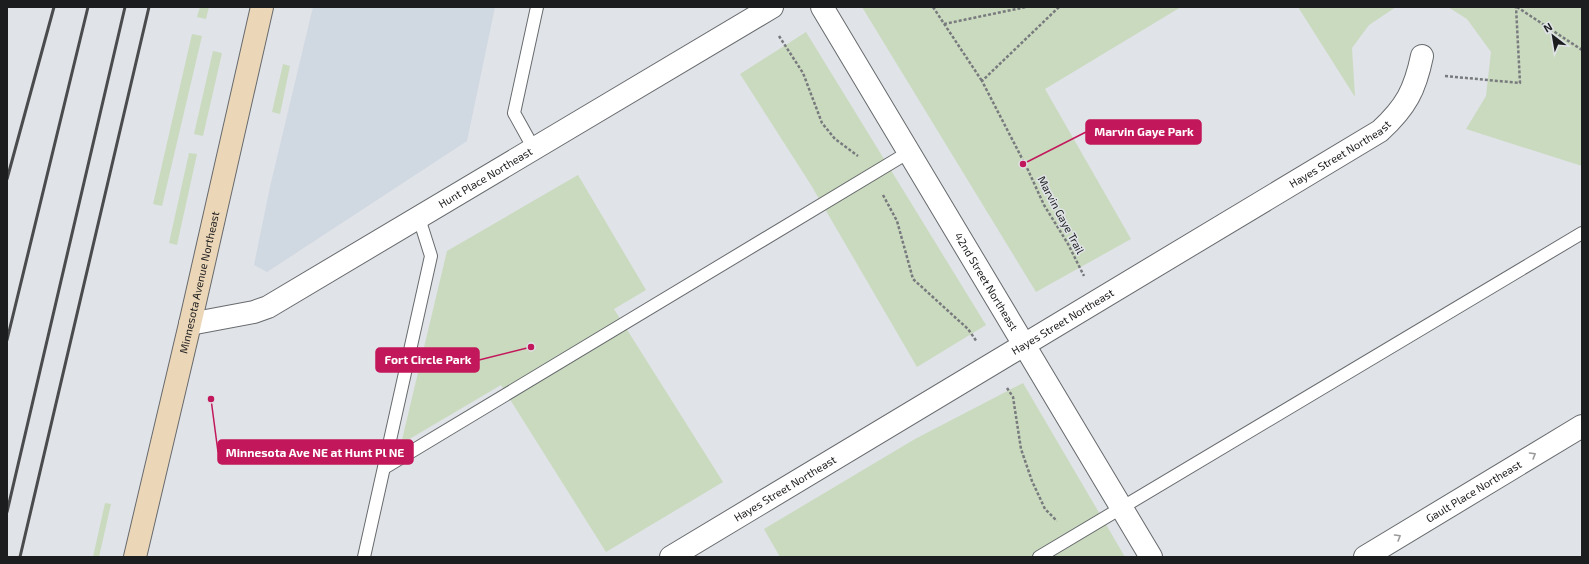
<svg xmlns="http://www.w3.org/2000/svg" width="1589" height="564" viewBox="0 0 1589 564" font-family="'Exo 2',sans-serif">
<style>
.built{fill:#d0d8e2}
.green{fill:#cadabf}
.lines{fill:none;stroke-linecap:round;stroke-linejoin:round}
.lane-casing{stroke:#676a6d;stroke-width:14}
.street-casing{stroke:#676a6d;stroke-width:24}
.secondary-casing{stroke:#676a6d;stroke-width:24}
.path{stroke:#787a7d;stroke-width:2.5;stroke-dasharray:3 2;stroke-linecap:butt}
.lane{stroke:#fff;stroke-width:12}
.street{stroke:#fff;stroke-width:22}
.secondary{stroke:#ecd6b8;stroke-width:22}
.rail{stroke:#4a4b4d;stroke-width:3}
.oneway{stroke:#99999a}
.labels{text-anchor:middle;stroke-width:3;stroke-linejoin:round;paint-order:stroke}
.street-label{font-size:11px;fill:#1c1d1e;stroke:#e0e3e7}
.leader{fill:none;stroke:#c2185b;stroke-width:1.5}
.callout-dot{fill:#c2185b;stroke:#e0e3e7;stroke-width:1.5}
.callout{fill:#c2185b;stroke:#c2185b;stroke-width:1.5}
.callout-label{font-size:12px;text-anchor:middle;font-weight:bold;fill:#fff}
</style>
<rect width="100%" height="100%" fill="#e0e3e7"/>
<path class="built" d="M 313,7 L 495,7 L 467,141 L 267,272 L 254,265 L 270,187 Z"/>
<path class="green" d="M 200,7 L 209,7 L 206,19 L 197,17 Z
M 862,7 L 1181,7 L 1045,89 L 1131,239 L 1036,292 Z
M 1298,7 L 1396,7 L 1369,25 L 1352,48 L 1355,97 Z
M 1448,7 L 1582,7 L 1582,166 L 1466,129 L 1486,96 L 1491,52 L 1467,19 Z
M 806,32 L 986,325 L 917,367 L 811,185 L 740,74 Z
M 192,34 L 202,36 L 162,206 L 153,204 Z
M 213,51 L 222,53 L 203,136 L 194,134 Z
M 283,64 L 290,66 L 280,114 L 272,112 Z
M 189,153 L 197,154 L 177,245 L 169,243 Z
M 578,175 L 646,290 L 614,309 L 723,482 L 606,552 L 501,385 L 401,444 L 447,251 Z
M 1023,383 L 1125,557 L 780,557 L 764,529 L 915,439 Z
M 105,503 L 111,504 L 99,557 L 93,557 Z"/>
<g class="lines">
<defs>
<path id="lane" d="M 534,149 L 514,113 L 537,7
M 384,468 L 909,152
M 364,557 L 431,256 L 419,218
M 1039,557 L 1582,233"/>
<g id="street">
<path id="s1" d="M 822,7 L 1151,557"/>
<path id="s2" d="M 190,324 L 254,312 L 268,307 L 772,7"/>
<path id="s3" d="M 671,557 L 1380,131 C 1406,107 1415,90 1422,56"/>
<path id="s4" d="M 1365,557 L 1582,426"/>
</g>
<g id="secondary">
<path id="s5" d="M 135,557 L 190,324 L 262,7"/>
</g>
</defs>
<use href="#lane" class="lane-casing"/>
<use href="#street" class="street-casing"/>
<use href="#secondary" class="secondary-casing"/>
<path class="path" d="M 933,7 L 982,81
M 1059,7 L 982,81 L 1028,170 L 1044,205 L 1068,244 L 1084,276
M 1517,7 L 1582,50
M 944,24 L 1026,7
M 779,36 L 803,73 L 822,123 L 835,139 L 858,156
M 1445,76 L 1520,83 L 1516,7
M 883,195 L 897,221 L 913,279 L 968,329 L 977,342
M 1007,388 L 1013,397 L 1021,449 L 1032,481 L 1045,509 L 1057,521"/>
<use href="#lane" class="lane"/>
<use href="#street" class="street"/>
<use href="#secondary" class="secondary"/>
<path class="rail" d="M 7,179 L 54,7
M 7,340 L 88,7
M 7,512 L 125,7
M 20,557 L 149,7"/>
</g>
<defs><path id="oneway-chevron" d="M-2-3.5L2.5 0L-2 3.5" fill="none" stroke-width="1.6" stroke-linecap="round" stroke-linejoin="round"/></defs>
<g class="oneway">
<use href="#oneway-chevron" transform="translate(1533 455) rotate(-31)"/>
<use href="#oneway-chevron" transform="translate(1398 537) rotate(-31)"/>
</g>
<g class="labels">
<g class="street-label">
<text dy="4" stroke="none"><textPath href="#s3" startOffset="781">Hayes Street Northeast</textPath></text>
<text dy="4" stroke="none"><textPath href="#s2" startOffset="333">Hunt Place Northeast</textPath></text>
<text transform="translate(1061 215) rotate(62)" y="4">Marvin Gaye Trail</text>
<text dy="4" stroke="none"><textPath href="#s5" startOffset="282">Minnesota Avenue Northeast</textPath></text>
<text dy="4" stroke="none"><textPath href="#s1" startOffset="320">42nd Street Northeast</textPath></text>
<text dy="4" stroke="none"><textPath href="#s3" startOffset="457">Hayes Street Northeast</textPath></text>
<text dy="4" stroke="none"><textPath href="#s3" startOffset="133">Hayes Street Northeast</textPath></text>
<text dy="4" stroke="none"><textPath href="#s4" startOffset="127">Gault Place Northeast</textPath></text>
</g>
</g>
<path class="leader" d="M1023 164L1086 132M531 347L479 360M211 399L218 452"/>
<g class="callout-dot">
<circle cx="1023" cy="164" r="4"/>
<circle cx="531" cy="347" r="4"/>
<circle cx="211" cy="399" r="4"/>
</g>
<g class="callout">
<rect x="1086" y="120" width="115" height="24" rx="4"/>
<rect x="376" y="348" width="103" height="24" rx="4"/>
<rect x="218" y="440" width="195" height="24" rx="4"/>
</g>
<g class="callout-label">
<text x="1144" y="136">Marvin Gaye Park</text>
<text x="428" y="364">Fort Circle Park</text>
<text x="315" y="457">Minnesota Ave NE at Hunt Pl NE</text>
</g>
<rect width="1589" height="564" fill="none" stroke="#1c1d1e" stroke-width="16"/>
<g transform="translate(1553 36) rotate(329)" stroke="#e0e3e7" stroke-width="3" paint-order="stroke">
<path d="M0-3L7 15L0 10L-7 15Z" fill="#1c1d1e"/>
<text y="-6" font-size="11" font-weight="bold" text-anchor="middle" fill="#1c1d1e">N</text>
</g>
</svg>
